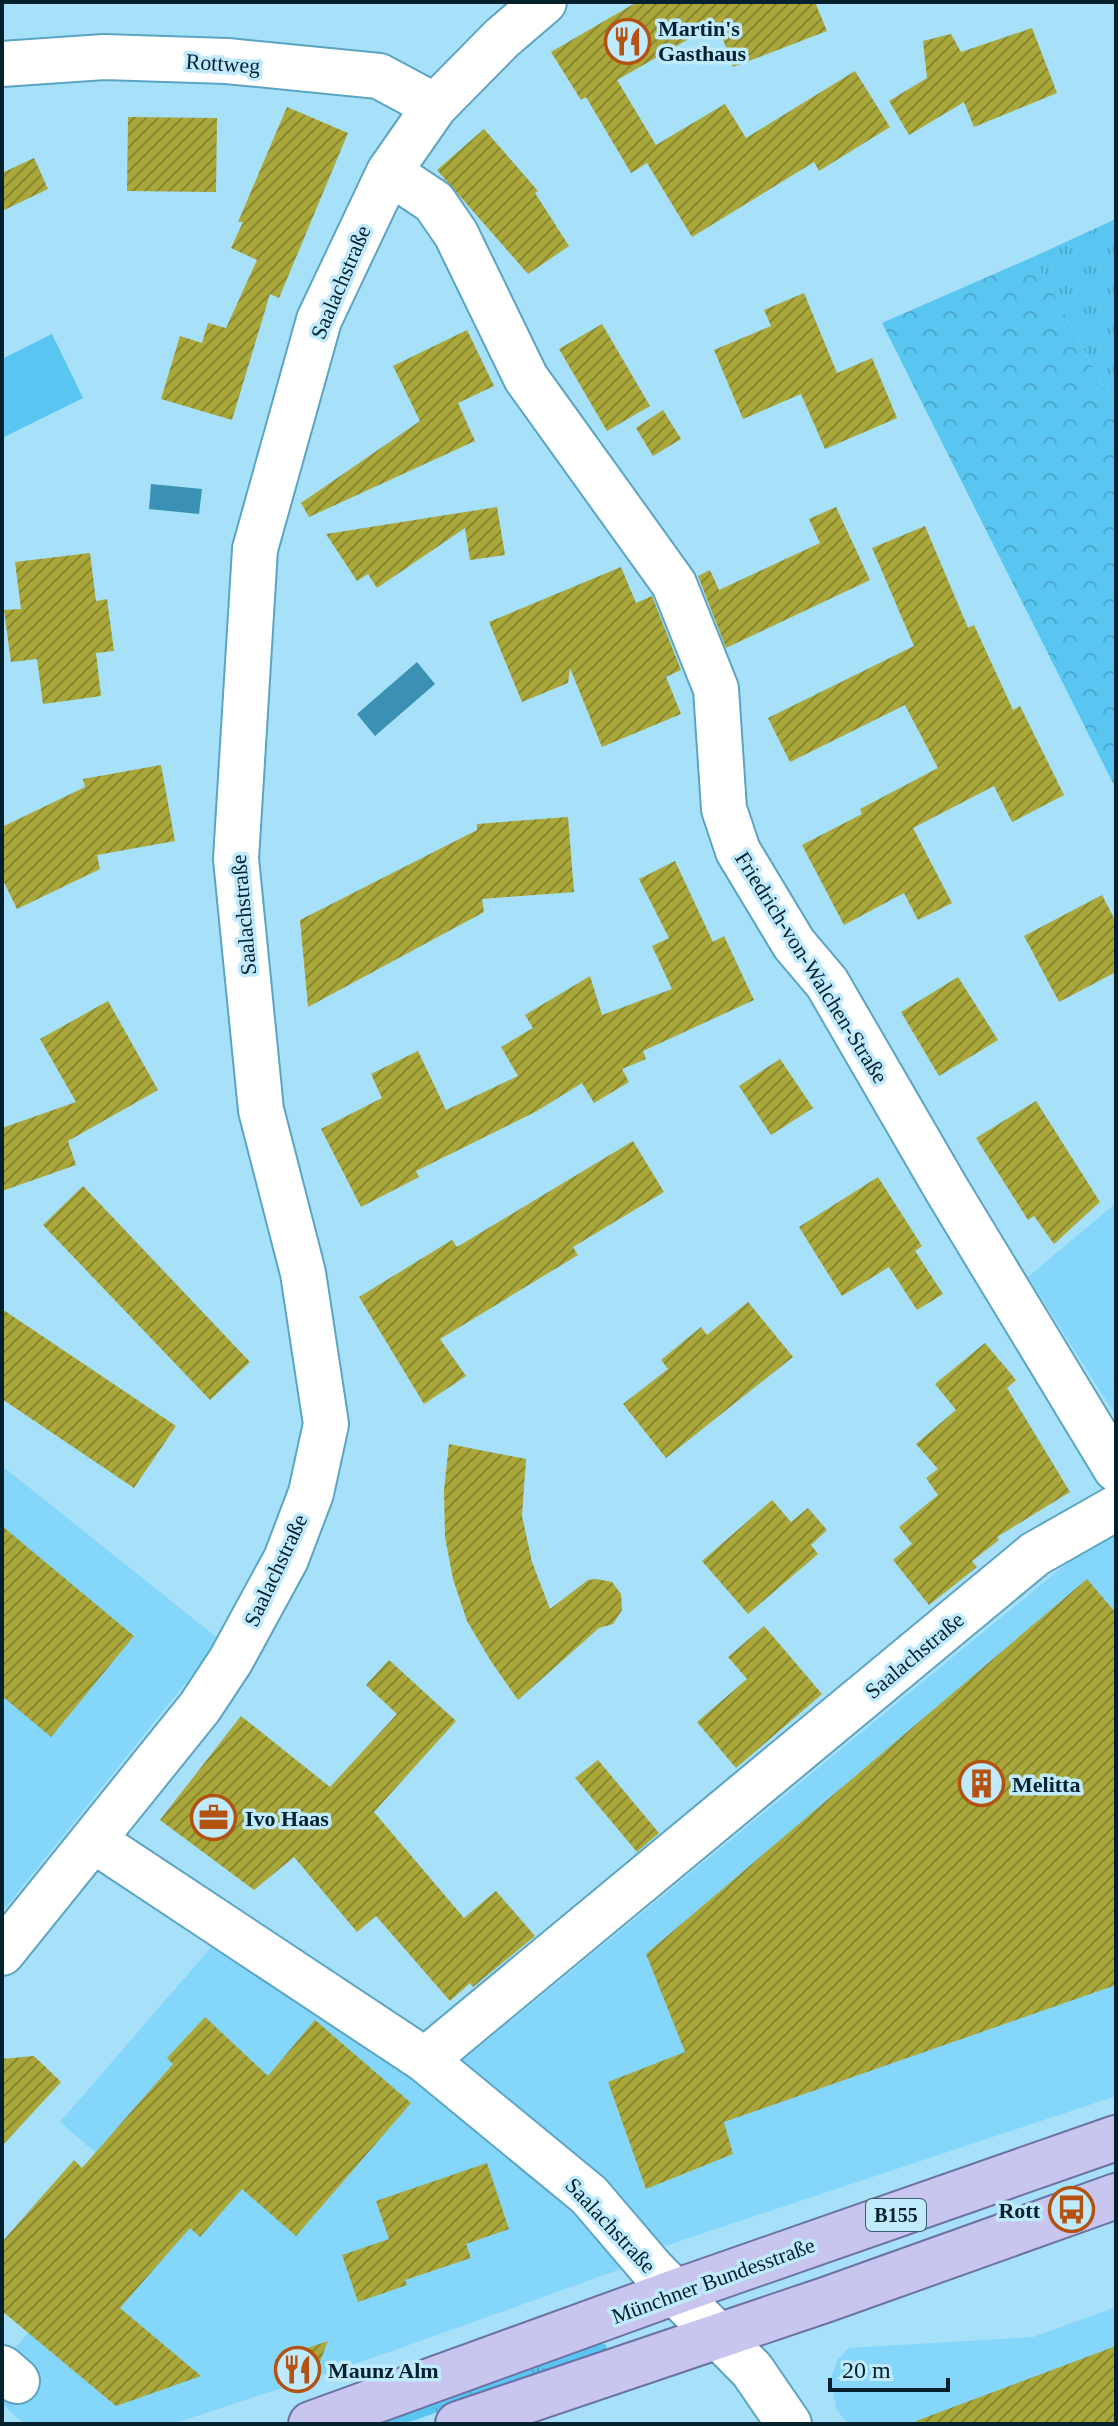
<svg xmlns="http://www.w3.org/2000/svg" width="1118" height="2426" viewBox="0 0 1118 2426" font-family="'Times New Roman',serif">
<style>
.built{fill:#84d7fb}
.grass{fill:url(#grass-tufts)}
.forest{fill:url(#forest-crowns)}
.garden{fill:#59c6f2}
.water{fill:#3b91b3}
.building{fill:url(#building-hatch)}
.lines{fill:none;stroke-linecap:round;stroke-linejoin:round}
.street-casing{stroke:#5ba4c2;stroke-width:48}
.primary-casing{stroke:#6b72a4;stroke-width:48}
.street{stroke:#fff;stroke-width:44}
.primary{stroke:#c8c5ef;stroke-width:44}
.labels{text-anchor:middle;stroke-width:7;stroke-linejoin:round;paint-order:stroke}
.shield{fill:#c0eafe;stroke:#3b5d6c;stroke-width:2}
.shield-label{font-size:20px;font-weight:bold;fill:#02212d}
.poi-label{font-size:22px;font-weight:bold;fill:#02212d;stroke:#c0eafe;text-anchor:start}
.street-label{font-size:22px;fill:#02212d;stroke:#c0eafe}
</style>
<defs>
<pattern id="grass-tufts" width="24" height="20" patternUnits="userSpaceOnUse" patternTransform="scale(2)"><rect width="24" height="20" fill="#59c6f2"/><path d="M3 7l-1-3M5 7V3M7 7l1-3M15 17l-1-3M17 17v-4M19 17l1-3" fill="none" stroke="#4caad0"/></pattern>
<pattern id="forest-crowns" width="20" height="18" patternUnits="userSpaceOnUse" patternTransform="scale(2)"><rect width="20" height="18" fill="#59c6f2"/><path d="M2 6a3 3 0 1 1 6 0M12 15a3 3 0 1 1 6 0" fill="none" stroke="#4caad0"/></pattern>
<pattern id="building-hatch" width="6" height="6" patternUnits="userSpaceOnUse" patternTransform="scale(2)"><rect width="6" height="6" fill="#aaa73b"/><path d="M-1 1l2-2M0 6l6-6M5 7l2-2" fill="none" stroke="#888832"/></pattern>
</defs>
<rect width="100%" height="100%" fill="#a6e0f9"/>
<path class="built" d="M 1116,1203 L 1116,1416 L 1028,1277 Z
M 2,1466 L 220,1640 L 2,1912 Z
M 1116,1523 L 1116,2096 L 665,2246 L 589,2172 L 462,2061 Z
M 214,1944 L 429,2088 L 569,2201 L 621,2269 L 375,2357 L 173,2424 L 24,2424 L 2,2404 L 2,2363 L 146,2196 L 60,2122 Z
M 1116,2307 L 1116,2424 L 847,2424 L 836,2408 L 831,2379 L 837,2361 L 848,2348 L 1033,2337 Z"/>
<path class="grass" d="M 1116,219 L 1116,409 L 1033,257 Z
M 601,2342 L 607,2346 L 604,2353 L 404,2424 L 364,2424 Z"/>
<path class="forest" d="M 1033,257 L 1116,409 L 1116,789 L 882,323 Z"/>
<path class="garden" d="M 52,334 L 83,398 L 2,438 L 2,359 Z"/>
<path class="water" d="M 151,484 L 202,489 L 199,514 L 149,509 Z
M 417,662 L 435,684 L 375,736 L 357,714 Z"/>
<path class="building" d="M 637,2 L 815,2 L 827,31 L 733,67 L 717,23 L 617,80 L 656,145 L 725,104 L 746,138 L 855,71 L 890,127 L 819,171 L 814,162 L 692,237 L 647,163 L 631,173 L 586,97 L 581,100 L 551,52 Z
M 1032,28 L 1057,93 L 974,127 L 964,102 L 909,135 L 889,101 L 927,78 L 923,41 L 951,34 L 961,52 Z
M 287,107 L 348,133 L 279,298 L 270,294 L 232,420 L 161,399 L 180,336 L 202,343 L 208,323 L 226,328 L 257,260 L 231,248 L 243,222 L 238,222 Z
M 128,117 L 217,118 L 216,192 L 127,191 Z
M 484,129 L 538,191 L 535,193 L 569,246 L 528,274 L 437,170 Z
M 34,158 L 48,189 L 2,211 L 2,173 Z
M 804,293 L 837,373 L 872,358 L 897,418 L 825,449 L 801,394 L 743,419 L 714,350 L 771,326 L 764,310 Z
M 602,324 L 650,406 L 607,431 L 559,349 Z
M 467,330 L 494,386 L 458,403 L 475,441 L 309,517 L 301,503 L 420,421 L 393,366 Z
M 663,410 L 681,439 L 653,456 L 636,428 Z
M 497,507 L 505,555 L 470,560 L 465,528 L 377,588 L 368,574 L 357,581 L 326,534 Z
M 836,507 L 870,580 L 726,648 L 698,576 L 710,570 L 719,590 L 820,543 L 809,519 Z
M 925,526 L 968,628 L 974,625 L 1013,710 L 1020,706 L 1064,795 L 1012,822 L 994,786 L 913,828 L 952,903 L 918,920 L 904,893 L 844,925 L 802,845 L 862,814 L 860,809 L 938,768 L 905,705 L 790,762 L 768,718 L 914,646 L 872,548 Z
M 90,553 L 96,601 L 107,599 L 114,651 L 96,653 L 101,696 L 43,704 L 37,659 L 11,662 L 4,610 L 21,609 L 15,562 Z
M 621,567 L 636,603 L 652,596 L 681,670 L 666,677 L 681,714 L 602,747 L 570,668 L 568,683 L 522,702 L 489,622 Z
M 161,765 L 175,841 L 97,855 L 100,869 L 17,909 L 2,878 L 2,827 L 85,787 L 83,779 Z
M 568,817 L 574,892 L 482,899 L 484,912 L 308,1007 L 300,920 L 477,830 L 477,824 Z
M 675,861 L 713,942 L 724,936 L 754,1000 L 643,1051 L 646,1059 L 622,1069 L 629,1082 L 594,1103 L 582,1083 L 537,1111 L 416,1171 L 419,1177 L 361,1207 L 321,1129 L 382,1098 L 371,1074 L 418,1051 L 446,1110 L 518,1076 L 501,1047 L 533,1028 L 525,1015 L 590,976 L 602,1015 L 672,989 L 652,946 L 669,938 L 639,879 Z
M 1102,895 L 1116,922 L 1116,972 L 1059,1002 L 1024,936 Z
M 958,977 L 998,1040 L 939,1076 L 901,1012 Z
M 108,1001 L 158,1090 L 68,1141 L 76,1165 L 2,1191 L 2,1128 L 76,1102 L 40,1039 Z
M 780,1059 L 813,1108 L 771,1135 L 739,1086 Z
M 1036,1101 L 1100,1202 L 1054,1244 L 1034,1216 L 1028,1220 L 976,1138 Z
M 633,1141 L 664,1192 L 573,1247 L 578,1255 L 440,1339 L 466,1376 L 424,1404 L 359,1297 L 452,1240 L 457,1247 Z
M 878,1177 L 922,1246 L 915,1251 L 943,1294 L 917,1310 L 889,1267 L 842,1296 L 799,1227 Z
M 83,1186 L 250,1362 L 210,1400 L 43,1225 Z
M 748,1302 L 793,1357 L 666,1458 L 623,1404 L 668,1369 L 661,1360 L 701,1327 L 707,1335 Z
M 2,1309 L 176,1426 L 134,1488 L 2,1399 Z
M 985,1343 L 1016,1380 L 1007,1388 L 1070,1492 L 997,1537 L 999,1540 L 972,1561 L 977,1567 L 929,1605 L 893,1560 L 912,1544 L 899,1527 L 938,1495 L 926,1478 L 938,1469 L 916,1444 L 956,1410 L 935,1384 Z
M 449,1444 L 526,1459 L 522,1516 L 532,1562 L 550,1609 L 588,1580 L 596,1579 L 612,1582 L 621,1594 L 622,1610 L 613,1624 L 599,1628 L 518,1700 L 492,1663 L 467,1621 L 453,1579 L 445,1537 L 444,1490 Z
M 772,1500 L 791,1522 L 808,1508 L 827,1530 L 811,1545 L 818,1554 L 748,1614 L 702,1561 Z
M 2,1526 L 134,1636 L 51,1737 L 2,1696 Z
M 1087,1579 L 1116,1613 L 1116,1985 L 724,2122 L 733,2154 L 646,2189 L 608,2082 L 685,2052 L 646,1954 Z
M 764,1626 L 822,1694 L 736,1768 L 697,1722 L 747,1679 L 728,1657 Z
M 389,1660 L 456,1721 L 374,1812 L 464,1918 L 496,1891 L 535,1936 L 473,1987 L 470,1983 L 450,2001 L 376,1916 L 357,1932 L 294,1857 L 254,1890 L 160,1820 L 241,1716 L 330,1787 L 397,1714 L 366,1685 Z
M 598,1760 L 659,1833 L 637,1852 L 575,1778 Z
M 205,2017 L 268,2076 L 315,2020 L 411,2103 L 296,2236 L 242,2189 L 200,2237 L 190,2228 L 120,2308 L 201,2376 L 116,2406 L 2,2311 L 2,2242 L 74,2160 L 82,2168 L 173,2064 L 167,2058 Z
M 34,2056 L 61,2082 L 2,2146 L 2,2059 Z
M 487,2163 L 509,2229 L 466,2244 L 471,2258 L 405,2280 L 407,2285 L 358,2302 L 342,2255 L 389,2239 L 376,2201 Z
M 328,2341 L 313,2380 L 291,2390 L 277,2383 L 275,2359 Z
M 1116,2346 L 1116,2424 L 917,2424 L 916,2421 Z"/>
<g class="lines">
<defs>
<path id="street" d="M 2,64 L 104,57 L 227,61 L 379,76 L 435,106
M 389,172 L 434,202 L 456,234 L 526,378 L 674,584 L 716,689 L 724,809 L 738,851 L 794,944 L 827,983 L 947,1190 L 1116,1469
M 93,1840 L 425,2060 L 589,2195 L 653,2270 L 752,2370 L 789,2424
M 2,1953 L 200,1707 L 231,1660 L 286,1559 L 311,1493 L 326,1424 L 303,1273 L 261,1110 L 236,859 L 255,549 L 319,320 L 389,172 L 435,106 L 502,38 L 544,2
M 425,2060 L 1035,1554 L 1116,1508
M 2,2368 L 17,2381"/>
<path id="primary" d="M 311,2424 L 675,2292 L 1116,2138
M 458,2424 L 825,2300 L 1116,2196"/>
</defs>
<use href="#street" class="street-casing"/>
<use href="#primary" class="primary-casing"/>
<use href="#street" class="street"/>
<use href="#primary" class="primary"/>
</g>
<defs>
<symbol id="restaurant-ring" viewBox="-11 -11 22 22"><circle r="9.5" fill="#c0eafe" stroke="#b35211" stroke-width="1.5"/><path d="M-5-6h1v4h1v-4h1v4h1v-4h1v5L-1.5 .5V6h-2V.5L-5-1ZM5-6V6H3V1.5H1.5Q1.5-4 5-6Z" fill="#b35211"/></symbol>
<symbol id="building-ring" viewBox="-11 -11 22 22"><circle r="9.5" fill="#c0eafe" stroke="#b35211" stroke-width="1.5"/><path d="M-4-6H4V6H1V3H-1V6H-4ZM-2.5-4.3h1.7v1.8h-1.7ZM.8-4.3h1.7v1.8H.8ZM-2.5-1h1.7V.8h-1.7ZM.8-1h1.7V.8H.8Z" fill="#b35211"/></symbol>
<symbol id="office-ring" viewBox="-11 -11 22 22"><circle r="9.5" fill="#c0eafe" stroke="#b35211" stroke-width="1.5"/><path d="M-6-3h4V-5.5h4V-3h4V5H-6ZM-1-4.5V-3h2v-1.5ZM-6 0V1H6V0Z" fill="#b35211"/></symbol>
<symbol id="bus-ring" viewBox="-11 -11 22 22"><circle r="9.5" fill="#c0eafe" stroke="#b35211" stroke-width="1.5"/><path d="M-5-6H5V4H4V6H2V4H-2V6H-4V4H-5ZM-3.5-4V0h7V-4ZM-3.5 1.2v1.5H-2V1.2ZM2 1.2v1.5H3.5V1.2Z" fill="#b35211"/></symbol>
</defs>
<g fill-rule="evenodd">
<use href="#restaurant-ring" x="602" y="16" width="51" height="51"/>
<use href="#building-ring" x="956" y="1758" width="51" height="51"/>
<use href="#office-ring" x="188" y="1792" width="51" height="51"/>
<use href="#bus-ring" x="1046" y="2184" width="51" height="51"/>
<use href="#restaurant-ring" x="272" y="2344" width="51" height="51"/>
</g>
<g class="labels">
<rect class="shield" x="866" y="2199" width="60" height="32" rx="6"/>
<g class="shield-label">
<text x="896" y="2222">B155</text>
</g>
<g class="poi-label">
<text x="658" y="36">Martin's<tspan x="658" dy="25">Gasthaus</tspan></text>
<text x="1012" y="1792">Melitta</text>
<text x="245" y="1826">Ivo Haas</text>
<text x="1040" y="2218" text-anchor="end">Rott</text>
<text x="328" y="2378">Maunz Alm</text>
</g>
<g class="street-label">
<text transform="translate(223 63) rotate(4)" y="8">Rottweg</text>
<text transform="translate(340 282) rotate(-67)" y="8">Saalachstraße</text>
<text transform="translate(243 915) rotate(-95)" y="8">Saalachstraße</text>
<text transform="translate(812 967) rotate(58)" y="8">Friedrich-von-Walchen-Straße</text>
<text transform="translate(275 1570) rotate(-65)" y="8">Saalachstraße</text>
<text transform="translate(914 1655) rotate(-40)" y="8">Saalachstraße</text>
<text transform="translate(611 2225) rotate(47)" y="8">Saalachstraße</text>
<text transform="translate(713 2280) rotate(-20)" y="8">Münchner Bundesstraße</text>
</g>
</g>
<rect width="1118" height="2426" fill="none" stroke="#02212d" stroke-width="8"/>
<path d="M830 2378v12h118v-12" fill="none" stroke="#02212d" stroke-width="4"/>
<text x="842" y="2378" font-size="24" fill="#02212d" stroke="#c0eafe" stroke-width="6" paint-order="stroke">20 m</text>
</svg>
